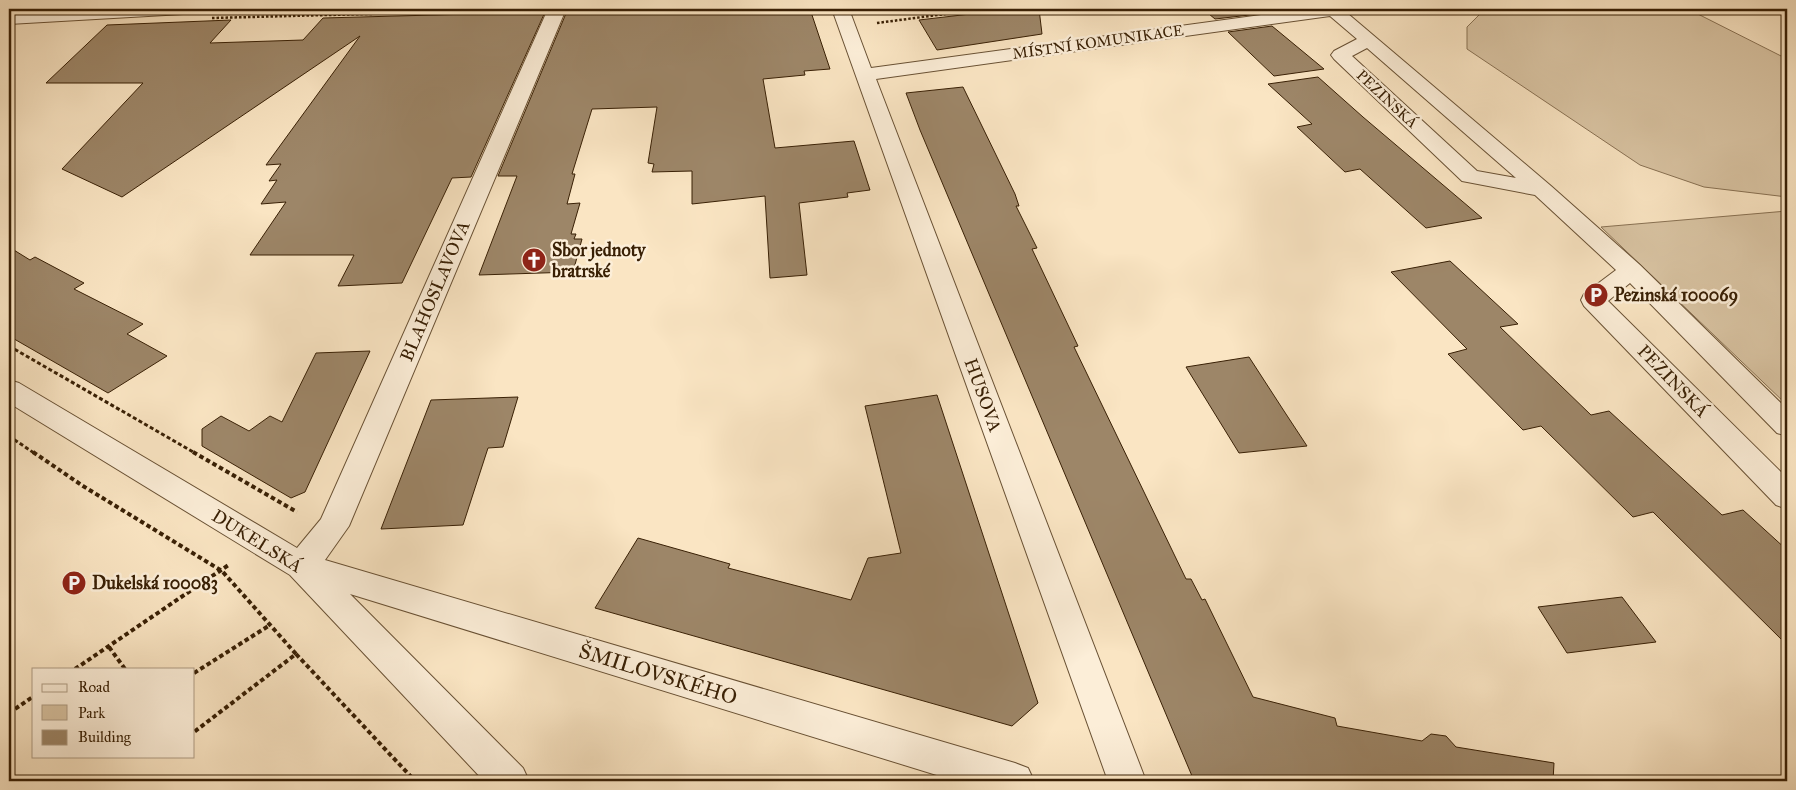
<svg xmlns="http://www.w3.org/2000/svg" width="1796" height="790" viewBox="0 0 1796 790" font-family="'IM FELL Great Primer',serif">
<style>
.green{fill:#d9c4a3;stroke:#897254}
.building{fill:#9d8668;stroke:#392005}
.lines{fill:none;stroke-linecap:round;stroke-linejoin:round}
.minor-casing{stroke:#695134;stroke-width:2}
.path-far2{stroke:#392005;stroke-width:2.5;stroke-dasharray:2.5 2;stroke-linecap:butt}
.path-far1{stroke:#392005;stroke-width:3;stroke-dasharray:4 2.5;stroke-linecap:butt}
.path{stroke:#392005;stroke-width:4;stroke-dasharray:4.5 3;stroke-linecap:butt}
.minor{fill:#fceed8;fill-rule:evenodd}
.labels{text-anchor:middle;stroke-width:5;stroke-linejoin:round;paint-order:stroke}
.far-street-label{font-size:15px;fill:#392005;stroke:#fceed8}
.poi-label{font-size:18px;font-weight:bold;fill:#392005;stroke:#fceed8;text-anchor:start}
.street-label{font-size:18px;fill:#392005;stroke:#fceed8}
.near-street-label{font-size:21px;fill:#392005;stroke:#fceed8}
</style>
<rect width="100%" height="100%" fill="#fae5c3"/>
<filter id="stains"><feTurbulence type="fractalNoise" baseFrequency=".004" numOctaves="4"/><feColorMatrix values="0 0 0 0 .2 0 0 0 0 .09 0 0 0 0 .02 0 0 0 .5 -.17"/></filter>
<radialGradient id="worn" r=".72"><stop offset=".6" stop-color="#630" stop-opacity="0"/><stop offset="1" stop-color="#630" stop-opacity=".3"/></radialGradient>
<path class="green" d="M 1496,9 L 1688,9 L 1787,59 L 1787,197 L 1704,187 L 1640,165 L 1467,49 L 1467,27 L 1481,13 Z
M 1787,211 L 1787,405 L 1601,227 Z"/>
<path class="building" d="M 622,9 L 810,9 L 830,69 L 804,71 L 805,75 L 763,79 L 775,148 L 854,141 L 870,190 L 847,193 L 848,197 L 799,203 L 807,275 L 770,278 L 765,196 L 692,204 L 692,171 L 652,172 L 654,164 L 648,163 L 657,107 L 592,109 L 572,174 L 575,174 L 567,204 L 580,203 L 571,234 L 576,234 L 574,239 L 582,239 L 573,272 L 479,275 L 517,176 L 498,176 L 567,11 Z
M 1013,9 L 1039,9 L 1042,34 L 937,50 L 919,20 Z
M 1203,9 L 1252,9 L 1258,14 L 1215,19 Z
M 545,12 L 471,177 L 452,178 L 402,283 L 338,286 L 354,255 L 250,255 L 286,202 L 261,204 L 277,180 L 269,181 L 281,164 L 266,165 L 360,36 L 122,197 L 62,169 L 143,83 L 46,83 L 107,25 L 231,20 L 210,43 L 303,40 L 323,18 Z
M 1272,26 L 1324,69 L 1274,76 L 1228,32 Z
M 1318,77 L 1363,117 L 1482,218 L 1426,228 L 1360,169 L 1345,172 L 1297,127 L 1312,124 L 1268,84 Z
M 963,87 L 1015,194 L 1019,206 L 1016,206 L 1037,248 L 1032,249 L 1078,346 L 1074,347 L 1186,579 L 1191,579 L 1202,600 L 1205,599 L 1253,697 L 1335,718 L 1337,726 L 1422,741 L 1431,734 L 1446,736 L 1456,747 L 1554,763 L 1553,781 L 1217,781 L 1192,776 L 920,130 L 906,93 Z
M 9,247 L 30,260 L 35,257 L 84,283 L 74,289 L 143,324 L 127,334 L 167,356 L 108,393 L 9,336 Z
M 1450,261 L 1518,324 L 1500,327 L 1591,415 L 1609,411 L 1722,515 L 1743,510 L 1787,550 L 1787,645 L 1653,512 L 1633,517 L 1541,426 L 1523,430 L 1448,354 L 1467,349 L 1391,272 Z
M 370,351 L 305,492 L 291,498 L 202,446 L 202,429 L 221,416 L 249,431 L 270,416 L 282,422 L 316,353 Z
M 1249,357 L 1284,411 L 1307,446 L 1239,453 L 1186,367 Z
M 937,395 L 1038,703 L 1012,726 L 595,608 L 638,538 L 730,564 L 728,568 L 851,600 L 868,558 L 901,553 L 865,406 Z
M 518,397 L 503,447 L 488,448 L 463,525 L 381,529 L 431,400 Z
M 1622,597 L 1656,642 L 1567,653 L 1538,607 Z"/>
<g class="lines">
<defs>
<path id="minor" d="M 97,9 L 192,9 L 189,13 L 183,14 L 9,24 L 9,14 Z
M 548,9 L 566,9 L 349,526 L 325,560 L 1015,763 L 1028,768 L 1034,781 L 956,781 L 350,594 L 523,768 L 529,781 L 484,781 L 290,575 L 9,403 L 9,380 L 19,383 L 297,548 L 321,519 Z
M 832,9 L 849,9 L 871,68 L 1305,9 L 1349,9 L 1347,13 L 1551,186 L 1640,265 L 1787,409 L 1787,436 L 1777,433 L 1630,283 L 1608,301 L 1787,478 L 1787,509 L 1776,505 L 1584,306 L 1581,300 L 1584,294 L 1616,270 L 1535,195 L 1462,181 L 1334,59 L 1331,55 L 1334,51 L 1357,39 L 1330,16 L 876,79 L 1146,781 L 1108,781 ZM 1367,48 L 1516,178 L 1477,171 L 1352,56 Z"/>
</defs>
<use href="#minor" class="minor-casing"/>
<path class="path-far2" d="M 212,18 L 523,10
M 877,23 L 983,9"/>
<path class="path-far1" d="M 9,346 L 195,453
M 9,436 L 34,453"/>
<path class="path" d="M 33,452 L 83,486 L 222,571 L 296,654 L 194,732
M 193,452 L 297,512
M 109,647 L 125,669
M 296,654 L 415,781
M 75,669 L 230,564
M 194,673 L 270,625
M 9,713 L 34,696"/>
<use href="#minor" class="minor"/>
</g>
<defs>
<symbol id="church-disc" viewBox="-11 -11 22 22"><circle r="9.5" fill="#8f2418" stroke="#fceed8"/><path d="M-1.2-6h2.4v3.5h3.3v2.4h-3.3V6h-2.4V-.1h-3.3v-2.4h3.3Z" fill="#fff"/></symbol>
<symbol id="parking-disc" viewBox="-11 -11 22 22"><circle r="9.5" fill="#8f2418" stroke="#fceed8"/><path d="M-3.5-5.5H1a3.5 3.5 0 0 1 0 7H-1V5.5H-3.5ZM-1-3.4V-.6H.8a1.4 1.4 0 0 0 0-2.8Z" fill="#fff"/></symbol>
</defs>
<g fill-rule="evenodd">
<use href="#church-disc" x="520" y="246" width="28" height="28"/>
<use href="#parking-disc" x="1582" y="281" width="28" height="28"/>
<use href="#parking-disc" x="60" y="569" width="28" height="28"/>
</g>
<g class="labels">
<g class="far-street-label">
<text transform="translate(1098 42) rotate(-8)" y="5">MÍSTNÍ KOMUNIKACE</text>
<text transform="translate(1387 99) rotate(43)" y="5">PEZINSKÁ</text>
</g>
<g class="poi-label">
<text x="552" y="256">Sbor jednoty<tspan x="552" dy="21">bratrské</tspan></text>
<text x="1614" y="301">Pezinská 100069</text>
<text x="92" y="589">Dukelská 100083</text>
</g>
<g class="street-label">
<text transform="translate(435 291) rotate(-67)" y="6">BLAHOSLAVOVA</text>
<text transform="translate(1673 381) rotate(46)" y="6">PEZINSKÁ</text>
<text transform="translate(983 395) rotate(70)" y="6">HUSOVA</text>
<text transform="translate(257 541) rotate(32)" y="6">DUKELSKÁ</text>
</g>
<g class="near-street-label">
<text transform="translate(658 674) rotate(17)" y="7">ŠMILOVSKÉHO</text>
</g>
</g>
<rect width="1796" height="790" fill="none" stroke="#fae5c3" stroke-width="30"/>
<rect x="10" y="10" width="1776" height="770" fill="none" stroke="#392005" stroke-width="2.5"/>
<rect x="15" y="15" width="1766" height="760" fill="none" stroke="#392005"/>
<rect x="32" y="668" width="162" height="90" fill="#fceed8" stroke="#ae9c84"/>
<rect x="42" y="684" width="25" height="8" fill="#fceed8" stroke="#ae9c84"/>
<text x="78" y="692" font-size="15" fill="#392005">Road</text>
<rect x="42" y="705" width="25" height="15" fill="#d9c4a3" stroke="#ae9c84"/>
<text x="78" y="718" font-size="15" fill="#392005">Park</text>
<rect x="42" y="730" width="25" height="15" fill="#9d8668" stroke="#ae9c84"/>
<text x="78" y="742" font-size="15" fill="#392005">Building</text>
<rect width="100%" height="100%" filter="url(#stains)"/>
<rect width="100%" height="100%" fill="url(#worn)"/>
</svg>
